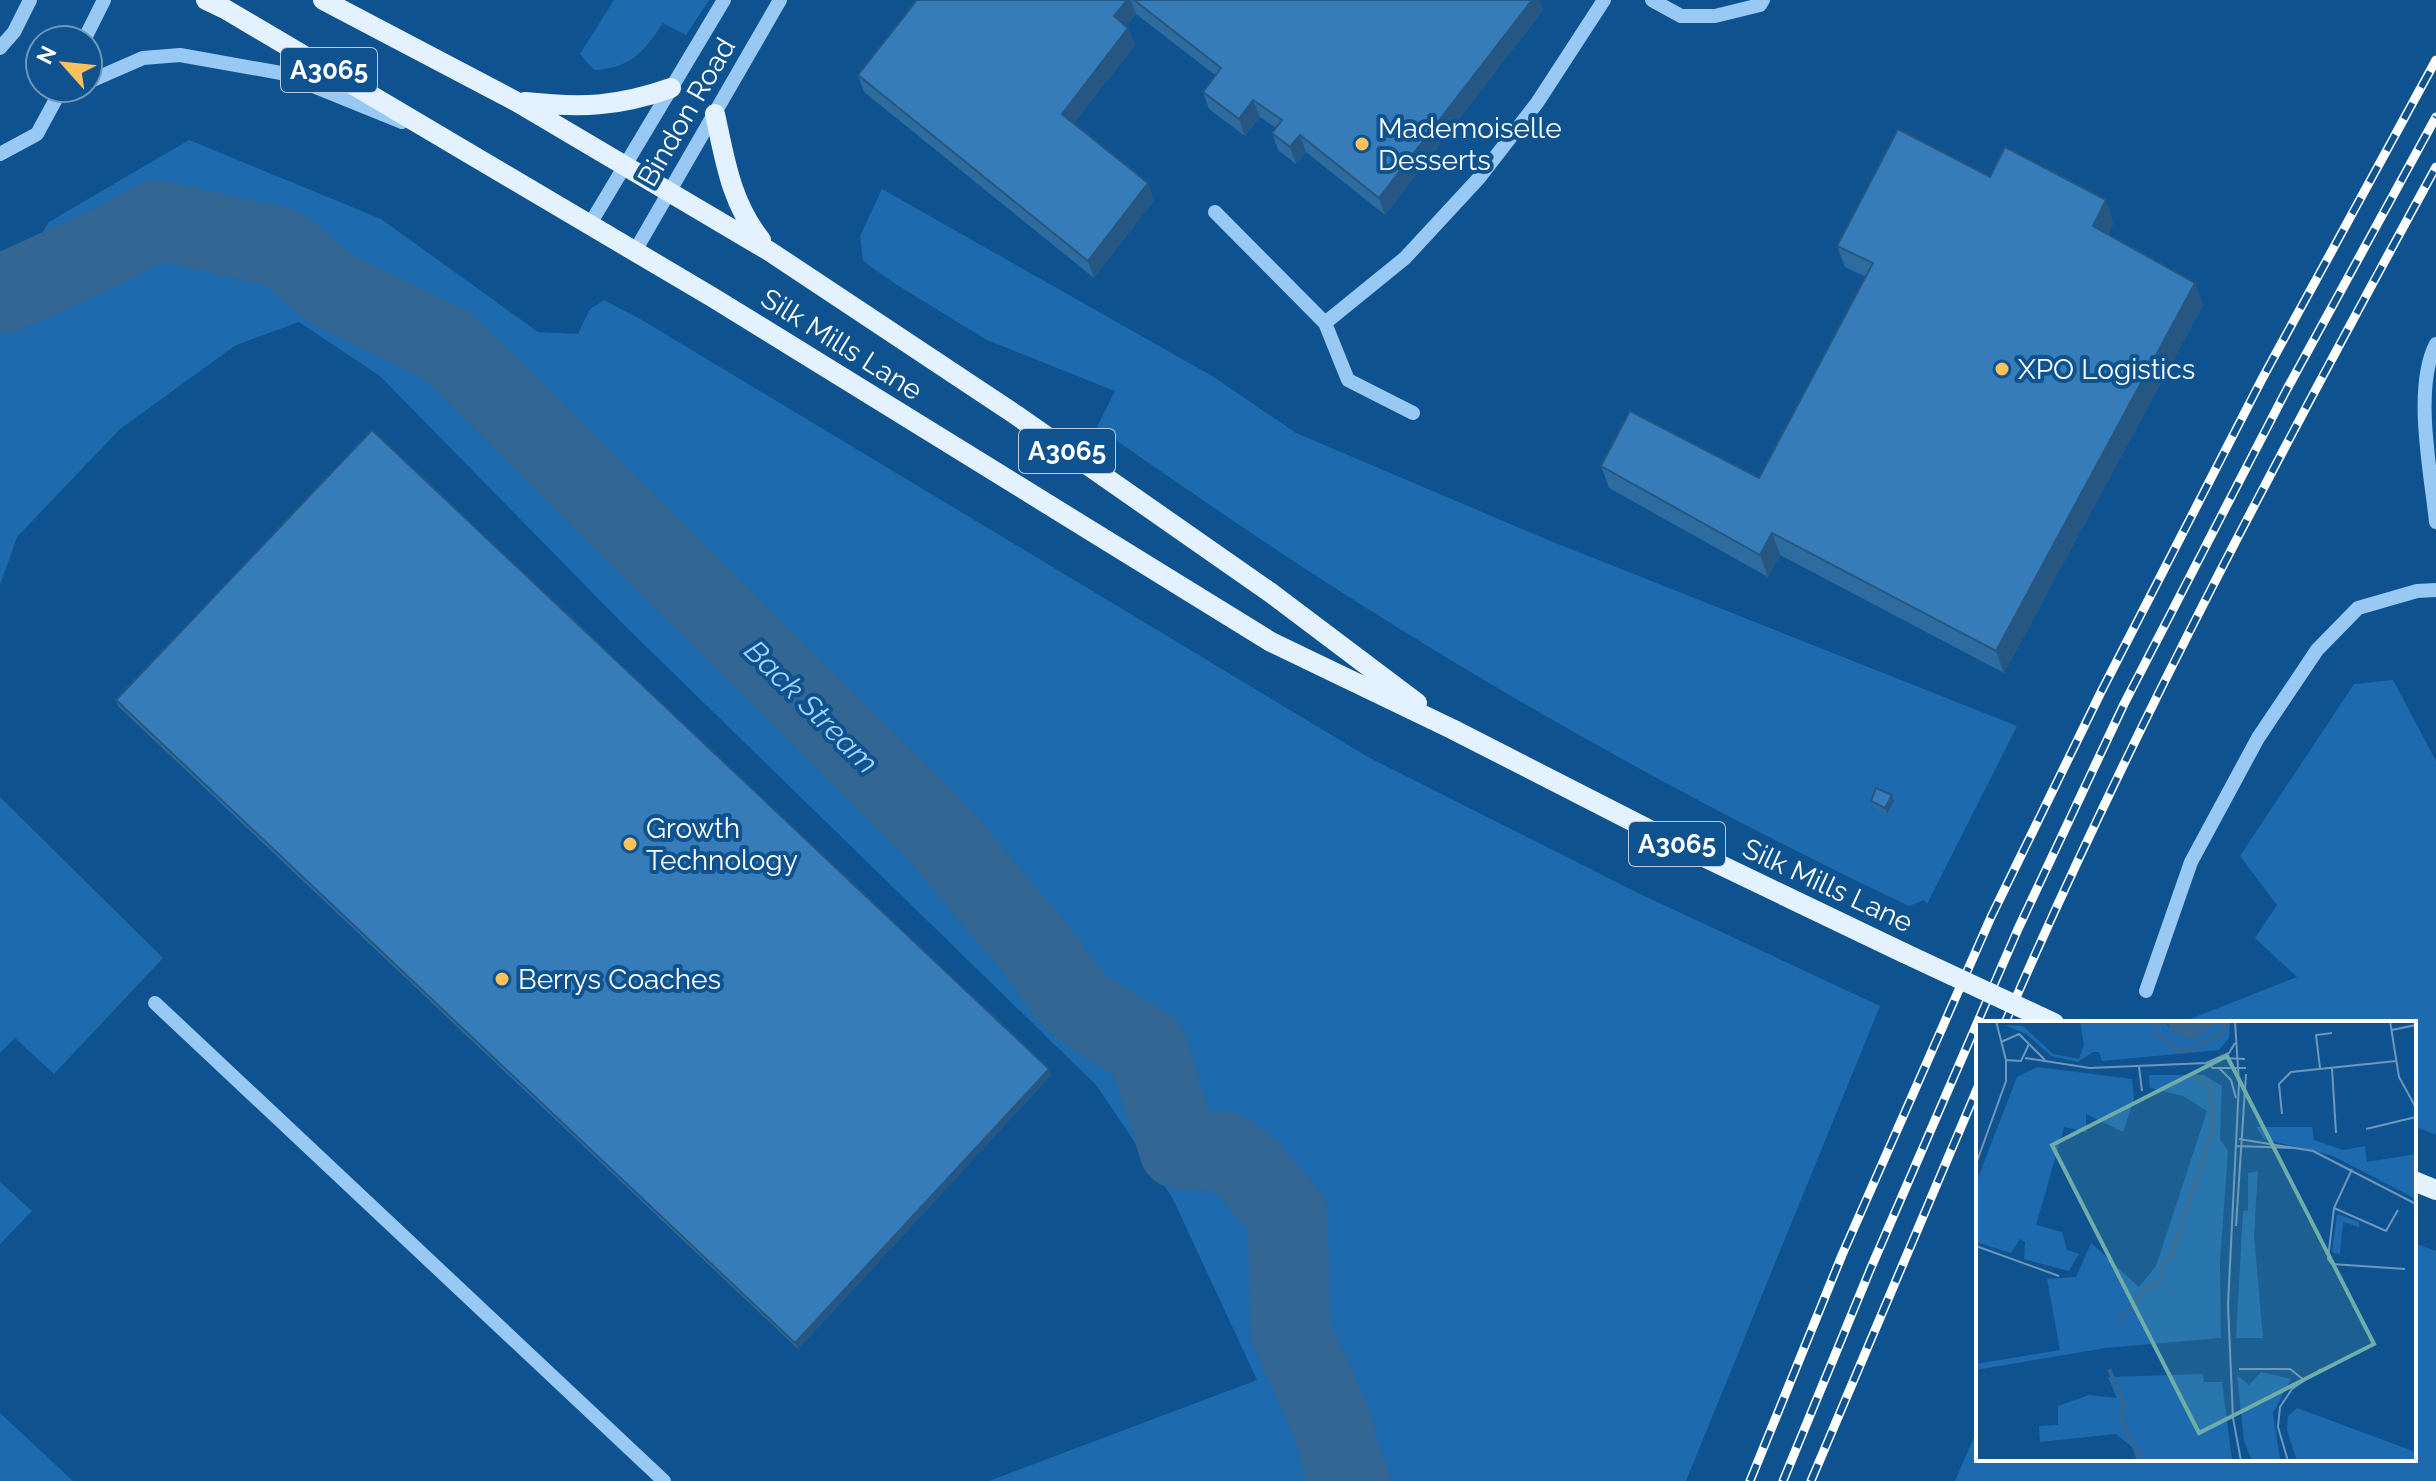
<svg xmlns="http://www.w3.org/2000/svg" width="2436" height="1481" viewBox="0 0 2436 1481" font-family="Raleway,sans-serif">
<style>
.green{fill:#1d6bae}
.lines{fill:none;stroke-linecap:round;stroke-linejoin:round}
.river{stroke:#336693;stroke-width:80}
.minor{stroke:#98c9f4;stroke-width:14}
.major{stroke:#e4f1ff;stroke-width:20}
.rail-casing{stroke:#fff;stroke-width:9}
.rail{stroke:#0e5290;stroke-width:6;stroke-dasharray:18;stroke-linecap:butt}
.major-bridge{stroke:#e4f1ff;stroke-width:20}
.wall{fill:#2e6b9f}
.shaded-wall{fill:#265782}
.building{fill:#367cb9;stroke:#265782;stroke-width:2}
.poi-dot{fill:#ffc15a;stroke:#0e5290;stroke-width:3}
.labels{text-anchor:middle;stroke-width:8;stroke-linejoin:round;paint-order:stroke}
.shield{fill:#0e5290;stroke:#b7cbde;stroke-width:2}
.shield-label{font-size:26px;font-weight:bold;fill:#fff}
.street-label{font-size:28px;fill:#fff;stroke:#0e5290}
.poi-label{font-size:28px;fill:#fff;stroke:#0e5290;text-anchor:start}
.water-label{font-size:30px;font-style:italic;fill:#a3d3fb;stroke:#0e5290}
.inset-river{fill:none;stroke:#336693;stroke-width:4}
.inset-road{fill:none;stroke:#6e97bc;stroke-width:2}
.view{fill:#6fada8;fill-opacity:0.15;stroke:#6fada8;stroke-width:4}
.inset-edge{fill:none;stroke:#fff;stroke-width:4}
</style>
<rect width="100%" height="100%" fill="#0e5290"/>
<path class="green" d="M 614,0 L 709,0 L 686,35 L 663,23 C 644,52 631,68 594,70 L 580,54 Z
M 189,140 L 381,219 L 538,332 L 578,334 L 590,309 L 604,300 L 642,320 L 1368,757 L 1640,894 L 1880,1006 L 1686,1481 L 989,1481 L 1257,1380 L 1172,1197 L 1096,1085 L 623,624 L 380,376 L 299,322 L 236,345 L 120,429 L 17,537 L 0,585 L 0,300 L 49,222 Z
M 882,189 L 1212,376 L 1296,433 L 1548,540 L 2017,726 L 1927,904 L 1924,900 L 1909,906 C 1724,818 1542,719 1368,609 C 1276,551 1186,489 1097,427 L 1115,391 L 987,340 L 897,285 L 863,261 L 860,236 Z
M 2393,680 L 2436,761 L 2436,1135 L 2414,1126 L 2414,1023 L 2180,1023 L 2297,977 L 2255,938 L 2277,905 L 2240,856 L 2354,684 Z
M 0,797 L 163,958 L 54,1074 L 15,1038 L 0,1053 Z
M 0,1182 L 32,1211 L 0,1244 Z
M 2414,1243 L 2436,1251 L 2436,1481 L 1955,1481 L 1978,1428 L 1978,1459 L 2414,1459 Z
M 0,1413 L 73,1481 L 0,1481 Z"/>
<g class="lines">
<path class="river" d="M 5,293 L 107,247 L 156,220 L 280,247 L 332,289 L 448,346 L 939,834 L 1048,964 C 1067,1005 1109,1025 1147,1047 L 1179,1149 L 1224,1151 L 1250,1170 L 1288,1216 L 1290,1329 L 1332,1424 L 1345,1473 L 1350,1481"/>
<path class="minor" d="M 1652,0 L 1681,16 L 1715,16 L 1760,5 L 1763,0
M 84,40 L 104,0
M 0,48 L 14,32 L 30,0
M 88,82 L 143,58 L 180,55 L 281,73 L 402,122
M 0,154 L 37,134 L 62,88
M 1215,212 L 1325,323 L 1405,258 L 1479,178 L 1537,103 L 1604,0
M 590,224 L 724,0
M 635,251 L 780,0
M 1325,323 L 1348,380 L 1413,413
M 2436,344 C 2413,388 2431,473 2436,522
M 2146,991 L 2191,862 L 2258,738 L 2317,650 L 2358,608 L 2417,591 L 2436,590
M 155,1003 L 664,1481"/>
<path class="major" d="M 206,0 L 225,9 L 712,297 L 1271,642 L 1452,729 L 1681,846 L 1904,953
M 323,0 L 517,102 L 769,251 L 1016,415 L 1271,593 L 1417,703
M 525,102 C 581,108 617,107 671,88
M 715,114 C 725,160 731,203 761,240
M 2414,1181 L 2436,1190"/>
<defs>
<path id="rail" d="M 2005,1023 C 2132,729 2283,447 2436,167
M 1750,1481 L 1842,1255 L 1991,917 L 2101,692 L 2262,379 L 2436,60
M 1783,1481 L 1870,1270 L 2018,929 L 2124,704 L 2287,389 L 2436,117
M 1811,1481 L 1978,1087"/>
</defs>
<use href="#rail" class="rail-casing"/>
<use href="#rail" class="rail"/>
<path class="major-bridge" d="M 1904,953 L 2054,1023"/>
</g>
<path class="wall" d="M 917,0 L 1539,0 L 1543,10 L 1385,215 L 1306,152 L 1296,164 L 1278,150 L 1272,133 L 1276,128 L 1260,117 L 1245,136 L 1209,109 L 1203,92 L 1215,75 L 1136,14 L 1126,26 L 1128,28 L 1135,45 L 1074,123 L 1148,183 L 1154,200 L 1094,278 L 864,92 L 858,75 Z
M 1990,177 L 2114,222 L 2108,234 L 2195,283 L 2203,305 L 2004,673 L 1780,555 L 1768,577 L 1609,488 L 1601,466 L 1759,478 L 1866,277 L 1845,267 L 1837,246 Z
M 116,700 L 1049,1069 L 1051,1075 L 798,1349 L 118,706 Z
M 1871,801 L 1894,801 L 1887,814 L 1873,807 Z"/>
<path class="shaded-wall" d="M 1127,0 L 1131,0 L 1136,14 L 1120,33 L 1114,16 Z
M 1532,0 L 1539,0 L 1543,10 L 1385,215 L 1379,198 Z
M 1128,28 L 1135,45 L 1068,131 L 1062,114 Z
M 1253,100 L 1260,117 L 1245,136 L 1239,119 Z
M 1300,135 L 1306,152 L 1296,164 L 1290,147 Z
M 1148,183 L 1154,200 L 1094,278 L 1088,261 Z
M 2106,200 L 2114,222 L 2101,248 L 2093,226 Z
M 2195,283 L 2203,305 L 2004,673 L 1996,651 Z
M 1772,533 L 1780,555 L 1768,577 L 1760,555 Z
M 1892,795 L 1894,801 L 1887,814 L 1885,808 Z
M 1049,1069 L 1051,1075 L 798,1349 L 795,1343 Z"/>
<path class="building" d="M 917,0 L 1127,0 L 1114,16 L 1128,28 L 1062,114 L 1148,183 L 1088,261 L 858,75 Z
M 1134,0 L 1532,0 L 1379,198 L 1300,135 L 1290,147 L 1272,133 L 1282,120 L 1253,100 L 1239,119 L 1203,92 L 1221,68 Z
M 1898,129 L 1990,177 L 2005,147 L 2106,200 L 2093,226 L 2195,283 L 1996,651 L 1772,533 L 1760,555 L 1601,466 L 1630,411 L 1759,478 L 1873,263 L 1837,246 Z
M 372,430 L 1049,1069 L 795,1343 L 116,700 Z
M 1876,788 L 1892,795 L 1885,808 L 1871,801 Z"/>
<g class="poi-dot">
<circle cx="1362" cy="144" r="8"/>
<circle cx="2002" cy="369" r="8"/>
<circle cx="630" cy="844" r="8"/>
<circle cx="502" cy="979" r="8"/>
</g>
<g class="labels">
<g class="shield">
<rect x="281" y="48" width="96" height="44" rx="6"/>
<rect x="1019" y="429" width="96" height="44" rx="6"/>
<rect x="1629" y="822" width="96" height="44" rx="6"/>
</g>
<g class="shield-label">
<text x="329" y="79">A3065</text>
<text x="1067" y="460">A3065</text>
<text x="1677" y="853">A3065</text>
</g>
<g class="street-label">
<text transform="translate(686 112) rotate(-60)" y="10">Bindon Road</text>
<text transform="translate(842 344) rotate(32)" y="10">Silk Mills Lane</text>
<text transform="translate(1828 885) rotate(25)" y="10">Silk Mills Lane</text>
</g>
<g class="poi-label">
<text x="1378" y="138">Mademoiselle<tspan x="1378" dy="32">Desserts</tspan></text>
<text x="2018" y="379">XPO Logistics</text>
<text x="646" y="838">Growth<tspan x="646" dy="32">Technology</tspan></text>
<text x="518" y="989">Berrys Coaches</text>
</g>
<g class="water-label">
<text transform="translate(811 707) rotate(45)" y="10">Back Stream</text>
</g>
</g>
<g transform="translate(1976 1021)">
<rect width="440" height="440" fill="#0e5290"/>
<path d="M 104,0 L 190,0 L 192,6 L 254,0 L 253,17 L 243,29 L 126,40 L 123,31 L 117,31 L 102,41 L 75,35 L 50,13 L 29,4 L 47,5 L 77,33 L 103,38 L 108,24 ZM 61,46 L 156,58 L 158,78 L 147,111 L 110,93 L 110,111 L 88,106 L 60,204 L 86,211 L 91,229 L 103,233 L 93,250 L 48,238 L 49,221 L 44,218 L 35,232 L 0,221 L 0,162 L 41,56 ZM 173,54 L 228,54 L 246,65 L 244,118 L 252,130 L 244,242 L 245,317 L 129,327 L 0,349 L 0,343 L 84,329 L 71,258 L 100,256 L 115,222 L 163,266 L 180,245 L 231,90 L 207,75 L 174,67 ZM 280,106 L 336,106 L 338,119 L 367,129 L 389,125 L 391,141 L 440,133 L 440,178 L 357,135 L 288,118 ZM 282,150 L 278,214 L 287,317 L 260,317 L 267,190 L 272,189 L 272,152 ZM 361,193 L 383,201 L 383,206 L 367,201 L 364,233 L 370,236 L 356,231 ZM 285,351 L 315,358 L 297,392 L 304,440 L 276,440 L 268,420 L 261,354 L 273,364 ZM 227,353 L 228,361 L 246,361 L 256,440 L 161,440 L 156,426 L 140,413 L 64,421 L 63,405 L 82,404 L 82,385 L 113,374 L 141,377 L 132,356 ZM 321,387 L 437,430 L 440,440 L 321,440 L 311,409 L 312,395 Z" fill="#1d6bae"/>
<path d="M 190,0 L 244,0 L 217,19 L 196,12 Z" fill="#336693"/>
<path class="inset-river" d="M 180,0 L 179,12 L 207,31M 207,31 L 245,13 L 251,0M 139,304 L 171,267 L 185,260 L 186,243 L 196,233 L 237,108 L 234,66 L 217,53M 133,348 L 148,383 L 145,399 L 167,440"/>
<path class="inset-road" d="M 20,0 L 30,39 L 45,40 L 53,23M 259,0 L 263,62 L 252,284 L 257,397 L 265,440M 414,0 L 423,56 L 440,87M 416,9 L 440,4M 25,21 L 43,13 L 69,39M 49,37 L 114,47 L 230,42 L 253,32 L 259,22M 244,37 L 269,38M 230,42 L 237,47 L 270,47M 163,46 L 166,70M 243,47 L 255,59 L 260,77M 344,47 L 340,14 L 356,12M 356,47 L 360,112M 306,93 L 303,63 L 315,51 L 420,40M 390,108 L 440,96M 263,118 L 337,130 L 440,183M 260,125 L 319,127M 0,143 L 30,60 L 30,39M 376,148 L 358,187 L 352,238 L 356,243 L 429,248M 358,187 L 410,210 L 422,189M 260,205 L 270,53M 0,225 L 83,255M 263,348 L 314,348 L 328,359M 312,440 L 302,406 L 304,386 L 316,368 L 345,348"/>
<path class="view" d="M 251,35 L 398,323 L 223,412 L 76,124 Z"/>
<rect width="440" height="440" class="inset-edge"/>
</g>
<g transform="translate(64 64) rotate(297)"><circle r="38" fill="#0e5290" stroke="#6e97bc" stroke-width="2"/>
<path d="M0-6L14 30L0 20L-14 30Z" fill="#ffc15a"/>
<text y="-12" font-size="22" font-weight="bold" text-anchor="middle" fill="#ffffff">N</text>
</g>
</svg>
